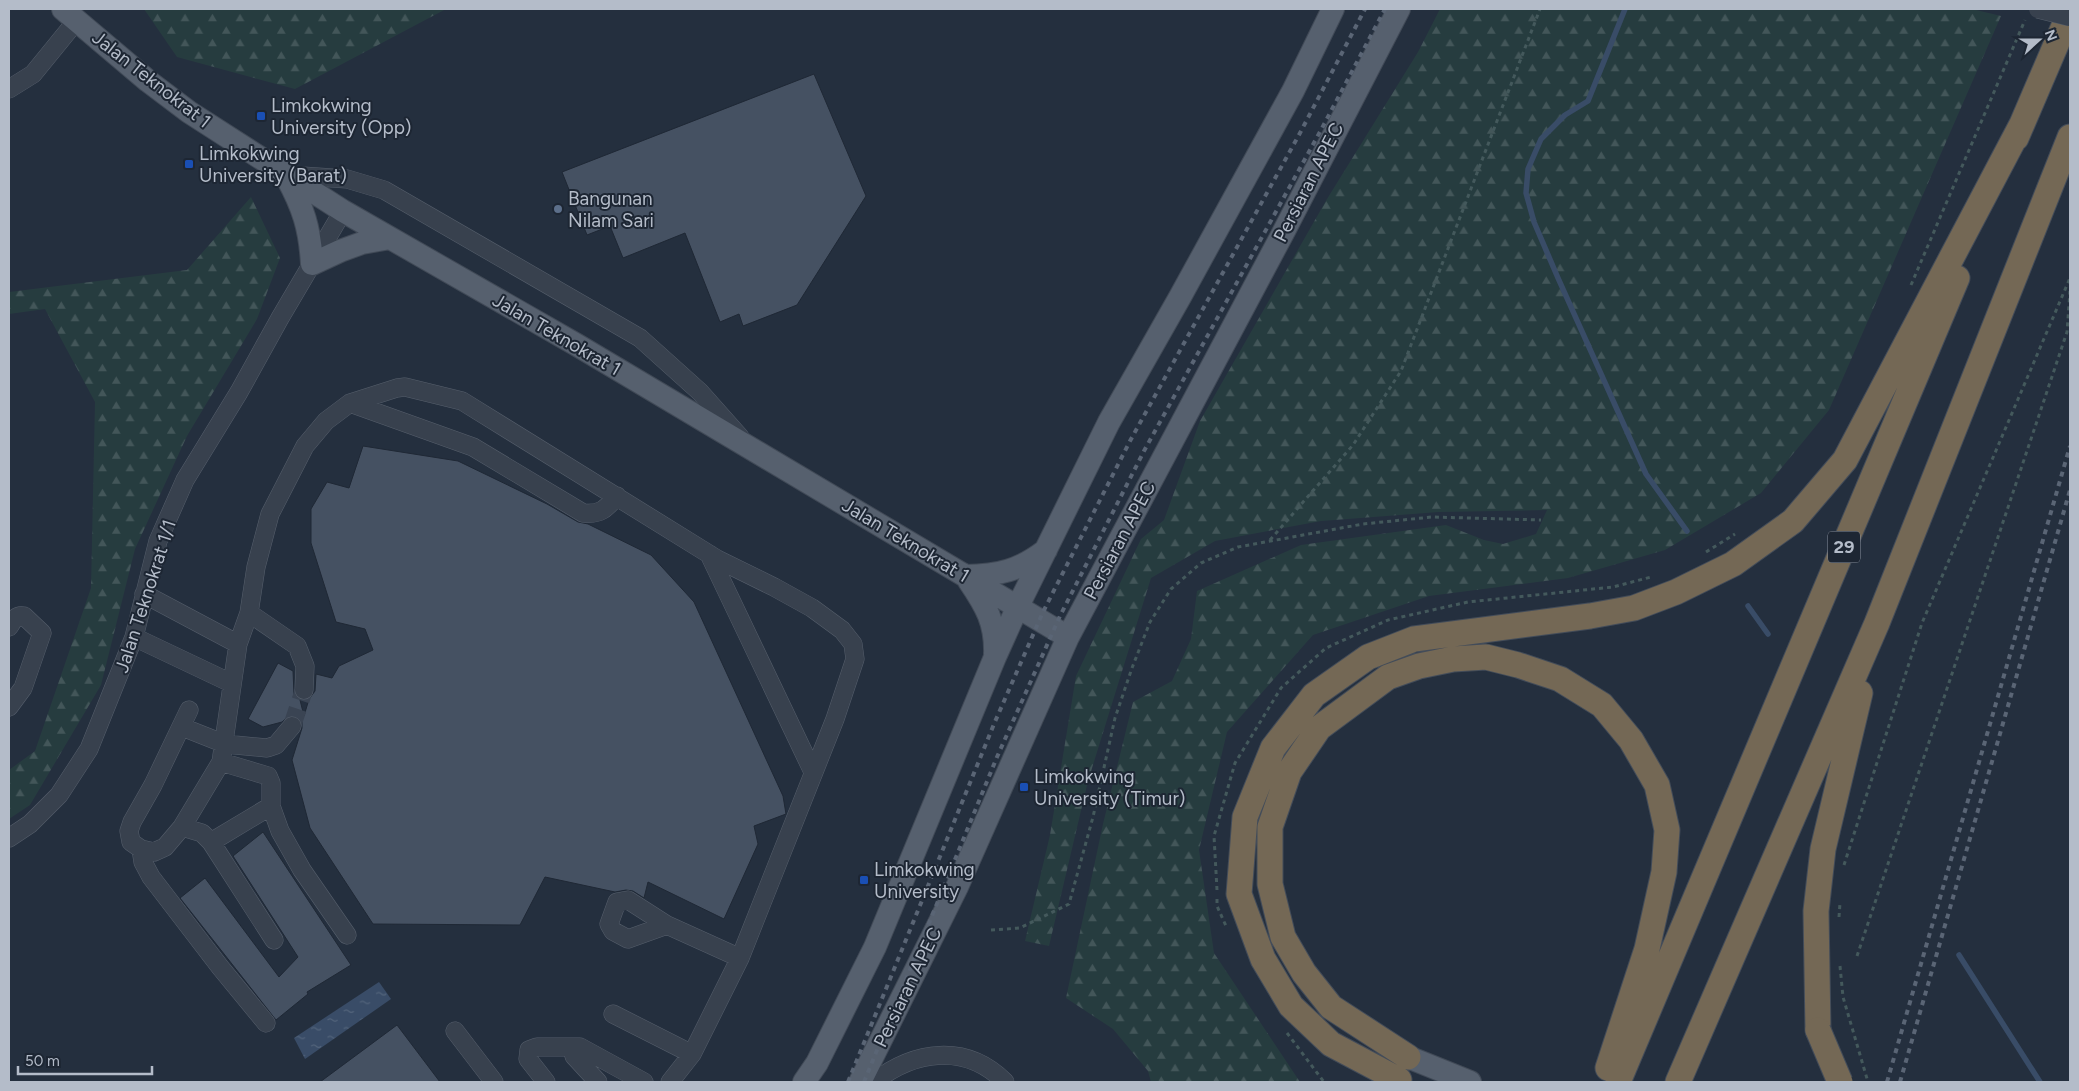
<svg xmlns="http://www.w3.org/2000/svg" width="2079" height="1091" viewBox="0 0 2079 1091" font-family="Figtree,sans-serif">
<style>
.forest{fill:url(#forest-firs)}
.water{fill:url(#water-ripples)}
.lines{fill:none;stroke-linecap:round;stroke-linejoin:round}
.stream{stroke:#394c67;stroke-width:5.5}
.building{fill:#455162;stroke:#1f2835}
.minor-tunnel{stroke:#3a4453;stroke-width:18;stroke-dasharray:18 9;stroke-linecap:butt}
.minor-casing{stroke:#565f6c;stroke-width:19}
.major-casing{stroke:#414a57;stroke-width:24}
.highway-casing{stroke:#434c59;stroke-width:27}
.path{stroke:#44595c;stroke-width:3;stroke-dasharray:4 4;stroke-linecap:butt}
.minor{stroke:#38414e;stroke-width:18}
.major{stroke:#56606e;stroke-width:22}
.highway{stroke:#746855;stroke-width:25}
.rail{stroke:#5a6575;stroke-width:4;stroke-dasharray:5 5;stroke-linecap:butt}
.minor-bridge-casing{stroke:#565f6c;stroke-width:19;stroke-linecap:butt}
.highway-bridge-casing{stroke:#434c59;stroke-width:27;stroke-linecap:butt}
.minor-bridge{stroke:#38414e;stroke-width:18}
.highway-bridge{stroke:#746855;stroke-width:25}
.transit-dot{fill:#1a4fb4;stroke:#1d2633;stroke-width:2}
.service-dot{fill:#5c6f8a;stroke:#1d2633;stroke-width:2}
.labels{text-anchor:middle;stroke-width:4;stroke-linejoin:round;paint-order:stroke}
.shield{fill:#1d2633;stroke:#878f9c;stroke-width:1}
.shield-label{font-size:18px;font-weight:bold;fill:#b4bcc9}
.street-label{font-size:19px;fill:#b4bcc9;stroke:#1d2633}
.poi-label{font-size:19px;fill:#b4bcc9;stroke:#1d2633;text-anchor:start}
</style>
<defs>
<pattern id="forest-firs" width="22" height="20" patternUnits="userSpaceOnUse" patternTransform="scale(1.25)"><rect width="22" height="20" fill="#263c3f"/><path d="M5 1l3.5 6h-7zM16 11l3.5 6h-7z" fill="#435659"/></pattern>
<pattern id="water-ripples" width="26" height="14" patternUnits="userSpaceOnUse" patternTransform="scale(1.25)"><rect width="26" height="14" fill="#394c67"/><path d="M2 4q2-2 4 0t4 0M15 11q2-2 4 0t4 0" fill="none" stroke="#53647b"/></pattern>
</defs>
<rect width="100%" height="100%" fill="#242f3e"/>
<path class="forest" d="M 144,9 L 446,9 L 295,89 L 177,57 Z
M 1440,9 L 1972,9 L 2001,16 L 1829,410 L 1761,493 L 1665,550 L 1568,578 L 1429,596 L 1313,635 L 1227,732 L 1199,850 L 1214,953 L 1300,1082 L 1151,1082 L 1148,1071 L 1113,1029 L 1066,998 L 1103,824 L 1133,702 L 1172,681 L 1191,639 L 1197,591 L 1301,545 L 1446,525 L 1484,540 L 1503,544 L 1536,534 L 1547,510 L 1439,512 L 1321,521 L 1215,541 L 1151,578 L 1088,781 L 1049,946 L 1025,941 L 1050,835 L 1076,676 L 1141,539 L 1164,520 L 1200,421 L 1327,199 L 1418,52 Z
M 251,197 L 280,258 L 257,319 L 187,436 L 135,549 L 101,685 L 30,805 L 9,819 L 9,770 L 35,751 L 91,588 L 95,402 L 45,309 L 9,314 L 9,292 L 187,270 Z"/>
<path class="water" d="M 379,982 L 391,999 L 305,1059 L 294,1038 Z"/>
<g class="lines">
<path class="stream" d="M 1625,9 L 1588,101 L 1565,115 L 1541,139 L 1528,169 L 1526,193 L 1534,222 L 1558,278 L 1646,474 L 1687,531
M 1748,606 L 1768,634
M 1959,955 L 2040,1082"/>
</g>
<path class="building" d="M 814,74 L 866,196 L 797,305 L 743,326 L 739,314 L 720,322 L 685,233 L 623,258 L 610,226 L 587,235 L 562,172 Z
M 363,446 L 458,461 L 547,504 L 578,522 L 588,524 L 651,555 L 694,602 L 783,796 L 786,814 L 754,826 L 758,844 L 724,919 L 648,882 L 644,898 L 633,891 L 626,890 L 615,892 L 545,877 L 520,925 L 373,924 L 310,828 L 292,760 L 302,728 L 302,722 L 298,718 L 289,716 L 282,722 L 263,727 L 248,719 L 278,663 L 293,671 L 294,694 L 300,700 L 304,716 L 309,699 L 315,691 L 316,674 L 332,678 L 339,666 L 373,650 L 365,629 L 336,622 L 311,543 L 311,509 L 327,482 L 349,488 Z
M 263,832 L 351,965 L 307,992 L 308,994 L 276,1020 L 180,898 L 205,878 L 279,977 L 298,957 L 233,856 Z
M 397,1025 L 440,1082 L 320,1082 Z"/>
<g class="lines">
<path class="minor-tunnel" d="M 292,726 L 304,690"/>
<defs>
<path id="minor" d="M 9,89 L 33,74 L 77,20
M 288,175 L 347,179 L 384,190 L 640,338 L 700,392 L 740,437
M 350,403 L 473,447 L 583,513 C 600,515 606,509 617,496
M 709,554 L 813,772
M 144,594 L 238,644
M 249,613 L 297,646 L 305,666 L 304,690
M 9,627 C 13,621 16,614 24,616 L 42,633 L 23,688 L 9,707
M 134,637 L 231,683
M 189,710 L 153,785 L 132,822 L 129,831 L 131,842 L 141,849 L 154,852 L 165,847 L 182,827 L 221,762 L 238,644 L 249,613 L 256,567 L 270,514 L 305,446 L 326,421 L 350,403 L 397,388 L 405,387 L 462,401 L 717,559 L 774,587 L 812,608 L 842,630 L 853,644 L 855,659 L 835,719 L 740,958 L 692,1054 L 670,1082
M 182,727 L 225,744 L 267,748 L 276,745 L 292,726
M 221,762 L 268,776 L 271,783 L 271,806 L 280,831 L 302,870 L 347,935
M 182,827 L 202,833 L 211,842 L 274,940
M 9,838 L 30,824 L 59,795 L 89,749 L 134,637 L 158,541 L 185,480 L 239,392 L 280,318 L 343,211
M 211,842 L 271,806
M 141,849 L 143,862 L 151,877 L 220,967 L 266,1023
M 667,925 L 628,939 L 613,931 L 609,924 L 617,902 L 628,900 L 667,925 L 740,958
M 613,1014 L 692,1054
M 455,1031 L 494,1082
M 573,1048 L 574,1056 L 598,1082
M 546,1082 L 528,1059 L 529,1050 L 537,1047 L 580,1047 L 644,1082
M 874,1082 C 915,1050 966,1043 1005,1082"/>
<path id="major" d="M 63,9 L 148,81 L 189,112 L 343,211 L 577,345 L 1068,637
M 286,176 C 303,207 310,228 312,264 L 340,251 L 362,243 L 390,238
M 965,576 C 999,575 1019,571 1046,550
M 969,581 C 986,606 996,623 995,654
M 1408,1057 L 1470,1082
M 804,1082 L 817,1063 L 875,947 L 995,657 L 1018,606 L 1109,422 L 1180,297 L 1293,91 L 1333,9
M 860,1082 L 957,887 L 1068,637 L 1283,233 L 1399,9"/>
<path id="highway" d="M 2016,138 L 2070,12
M 1818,1030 L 1816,911 L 1823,849 L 1860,693
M 1408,1057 L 1331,1007 L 1304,973 L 1283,937 L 1270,884 L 1270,827 L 1289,772 L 1319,728 L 1388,677 L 1419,666 L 1453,659 L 1486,657 L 1518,665 L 1560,679 L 1602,705 L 1631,740 L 1657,785 L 1667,830 L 1664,872 L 1647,949 L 1608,1068
M 1399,1080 L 1331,1044 L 1291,1006 L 1263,959 L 1239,894 L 1245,817 L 1273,748 L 1314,695 L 1368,657 L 1414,639 L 1590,616 L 1634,608 L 1676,592 L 1733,564 L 1793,521 L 1845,460 L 2023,122
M 1618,1082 L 1957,278
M 1678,1082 L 1877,623 L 2070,137"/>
</defs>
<use href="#minor" class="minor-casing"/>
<use href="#major" class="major-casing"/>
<use href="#highway" class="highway-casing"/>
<path class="path" d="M 1911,285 L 2025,20
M 1270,540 L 1353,445 L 1401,371 L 1540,9
M 1706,552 L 1735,534
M 1844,865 L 1922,623 L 2070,278
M 1217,890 L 1214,836 L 1235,763 L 1281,688 L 1326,648 L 1388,620 L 1468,602 L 1613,587 L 1651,577
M 1217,899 L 1217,906 L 1226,926
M 1839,917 L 1840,903
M 991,930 L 1020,928 L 1069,904 L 1093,817 L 1115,718 L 1132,668 L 1150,622 L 1171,589 L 1201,563 L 1238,547 L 1363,524 L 1432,517 L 1541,520
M 1857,956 L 2067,332 L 2070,291
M 1840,966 L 1843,997 L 1868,1082
M 1287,1033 L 1324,1082"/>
<use href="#minor" class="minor"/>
<use href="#major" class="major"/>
<use href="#highway" class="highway"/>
<path class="rail" d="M 848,1082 L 994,724 L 1043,612 L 1130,441 L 1300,133 L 1365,9
M 864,1082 L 997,757 L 1060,616 L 1144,451 L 1321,130 L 1385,9
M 1887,1082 L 2070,446
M 1900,1082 L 2070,490"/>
<defs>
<path id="minor-bridge" d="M 2038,9 L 2070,17"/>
<path id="highway-bridge" d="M 1818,1030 L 1840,1082"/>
</defs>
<use href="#minor-bridge" class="minor-bridge-casing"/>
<use href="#highway-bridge" class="highway-bridge-casing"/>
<use href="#minor-bridge" class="minor-bridge"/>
<use href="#highway-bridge" class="highway-bridge"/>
</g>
<g class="transit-dot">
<rect x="256" y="111" width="10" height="10" rx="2.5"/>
<rect x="184" y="159" width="10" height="10" rx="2.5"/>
<rect x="1019" y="782" width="10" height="10" rx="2.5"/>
<rect x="859" y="875" width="10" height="10" rx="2.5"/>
</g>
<circle class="service-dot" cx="558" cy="209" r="5"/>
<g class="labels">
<rect class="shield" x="1828" y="531.5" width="32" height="31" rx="4"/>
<g class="shield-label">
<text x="1844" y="553">29</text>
</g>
<g class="street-label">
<text transform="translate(152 79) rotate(38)" y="7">Jalan Teknokrat 1</text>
<text transform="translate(1308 182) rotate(-63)" y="7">Persiaran APEC</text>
<text transform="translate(557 334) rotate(30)" y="7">Jalan Teknokrat 1</text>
<text transform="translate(906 540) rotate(31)" y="7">Jalan Teknokrat 1</text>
<text transform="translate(1119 540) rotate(-62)" y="7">Persiaran APEC</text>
<text transform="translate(145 596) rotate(-72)" y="7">Jalan Teknokrat 1/1</text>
<text transform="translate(907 987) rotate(-64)" y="7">Persiaran APEC</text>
</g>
<g class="poi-label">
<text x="271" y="112">Limkokwing<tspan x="271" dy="22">University (Opp)</tspan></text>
<text x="199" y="160">Limkokwing<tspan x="199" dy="22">University (Barat)</tspan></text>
<text x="568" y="205">Bangunan<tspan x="568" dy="22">Nilam Sari</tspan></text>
<text x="1034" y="783">Limkokwing<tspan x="1034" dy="22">University (Timur)</tspan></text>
<text x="874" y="876">Limkokwing<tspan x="874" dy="22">University</tspan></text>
</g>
</g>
<rect width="2079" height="1091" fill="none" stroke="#b4bcc9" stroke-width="20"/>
<g transform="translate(2039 40) rotate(69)" stroke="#1d2633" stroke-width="4" paint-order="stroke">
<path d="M0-4L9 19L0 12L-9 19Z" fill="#b4bcc9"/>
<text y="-8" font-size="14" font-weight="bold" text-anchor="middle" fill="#b4bcc9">N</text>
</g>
<path d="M18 1066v8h134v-8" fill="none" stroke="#b4bcc9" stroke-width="2.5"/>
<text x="25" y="1066" font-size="15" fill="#b4bcc9" stroke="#1d2633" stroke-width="4" paint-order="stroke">50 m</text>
</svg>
